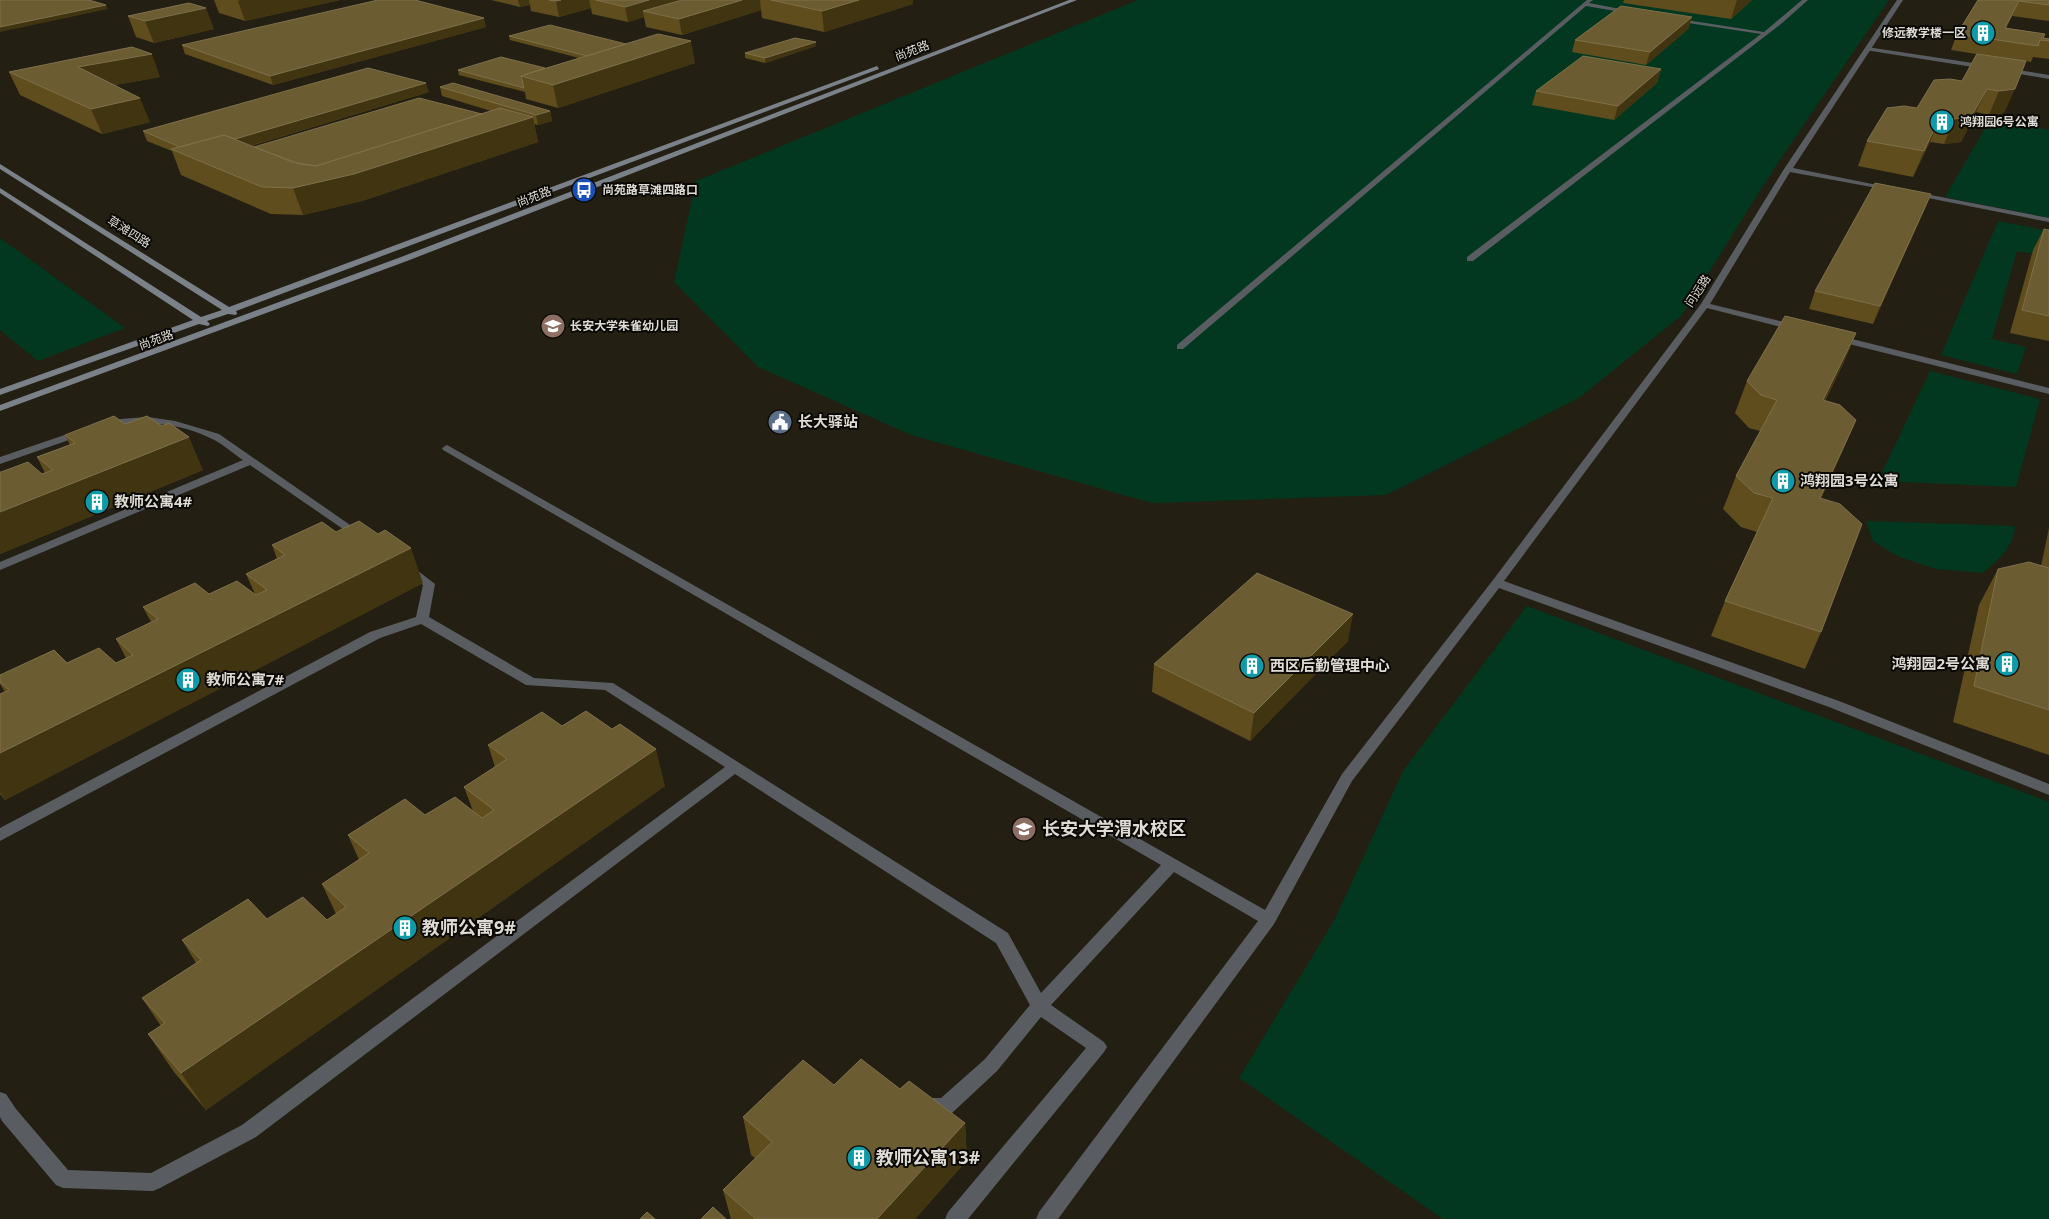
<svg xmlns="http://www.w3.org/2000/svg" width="2049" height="1219" viewBox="0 0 2049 1219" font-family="'Open Sans','Noto Sans SC',sans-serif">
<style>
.green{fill:#033820}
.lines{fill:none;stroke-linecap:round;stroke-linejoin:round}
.pedestrian{fill:#595d62;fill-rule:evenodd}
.minor{fill:#595d62;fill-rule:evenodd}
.secondary{fill:#7a8189;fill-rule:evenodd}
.wall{fill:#5f4d1e}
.shaded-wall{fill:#413411}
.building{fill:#6c5c31;stroke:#7e704b}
.labels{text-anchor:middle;stroke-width:4;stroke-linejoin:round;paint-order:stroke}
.far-poi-label{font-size:12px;font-weight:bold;fill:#dedbd4;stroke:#0b0905;text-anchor:start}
.far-street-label{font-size:12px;fill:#dedbd4;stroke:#0b0905}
.poi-label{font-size:15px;font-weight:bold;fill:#dedbd4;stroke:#0b0905;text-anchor:start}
.near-poi-label{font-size:18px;font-weight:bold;fill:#dedbd4;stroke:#0b0905;text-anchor:start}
</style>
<rect width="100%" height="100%" fill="#231f13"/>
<path class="green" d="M 1138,0 L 1889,0 L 1775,167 L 1682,315 L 1579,398 L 1386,495 L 1152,503 L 911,435 L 758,367 L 674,282 L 696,181 Z
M 1998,123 L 2019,124 L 2049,130 L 2049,218 L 1945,197 L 1987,125 Z
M 1998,221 L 2049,231 L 2049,257 L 2017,251 L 1992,339 L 2026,347 L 2017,374 L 1941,355 Z
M 0,238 L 125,328 L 38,361 L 0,330 Z
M 1930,371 L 2040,399 L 2016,487 L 1878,481 Z
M 1866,521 L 2015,526 C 2013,548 1999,559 1983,573 L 1936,569 L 1897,556 L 1873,541 Z
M 1527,606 L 2049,802 L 2049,1219 L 1443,1219 L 1239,1078 L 1335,919 L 1403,771 Z"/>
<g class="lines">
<path class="pedestrian" d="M 1867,47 L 1986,65 L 1989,67 L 1986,69 L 1865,50 Z
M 2005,68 L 2049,75 L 2049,79 L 2003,71 Z"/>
<path class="minor" d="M 1587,0 L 1593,0 L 1589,3 L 1636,12 L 1633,14 L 1586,6 L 1183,349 L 1177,349 L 1177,345 Z
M 1802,0 L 1808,0 L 1781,24 L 1473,261 L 1467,261 L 1467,257 L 1761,34 L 1675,21 L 1673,18 L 1764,32 Z
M 1897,0 L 1903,0 L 1793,168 L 1892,188 L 1888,190 L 1790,172 L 1710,304 L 1800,326 L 1802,328 L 1797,331 L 1707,308 L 1504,581 L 1839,701 L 2049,784 L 2049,795 L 1829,707 L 1499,588 L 1352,781 L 1274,924 L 1058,1219 L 1036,1219 L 1039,1212 L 1258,921 L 1174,872 L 1051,1005 L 1104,1042 L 1107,1047 L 1104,1052 L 968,1219 L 945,1219 L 948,1212 L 1086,1048 L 1041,1017 L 997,1071 L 952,1113 C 942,1117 930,1116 921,1112 L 918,1106 L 921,1100 L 927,1098 L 941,1098 L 985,1059 L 1030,1005 L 996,943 L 735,774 L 256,1137 L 160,1188 L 153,1191 L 63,1188 L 56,1185 L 2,1121 L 0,1117 L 0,1092 L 6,1094 L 16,1109 L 68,1170 L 151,1173 L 242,1125 L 725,767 L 605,690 L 526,685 L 421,624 L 380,638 L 0,841 L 0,828 L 370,632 L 416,617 L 423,585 L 405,573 L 403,570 L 405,567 L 413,567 L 435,584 L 429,617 L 534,678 L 613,683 L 1008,933 L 1041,993 L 1161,865 L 443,450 L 442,448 L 447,445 L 1265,910 L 1342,774 L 1493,580 L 1701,304 L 1784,169 Z
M 1910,191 L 2049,218 L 2049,222 L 1913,195 L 1909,193 Z
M 1836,335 L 2049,388 L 2049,394 L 1833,340 L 1831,338 Z
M 148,417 L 175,421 L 219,434 L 366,536 L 360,539 L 356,538 L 250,465 L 0,570 L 0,562 L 243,460 C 232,453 222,443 210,438 C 178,422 140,421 106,428 L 101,425 L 102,423 L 120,419 Z
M 82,429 L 86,430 L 87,432 L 86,434 L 0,464 L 0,457 Z"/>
<path class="secondary" d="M 1069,0 L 1077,0 L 407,261 L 0,411 L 0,405 L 401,257 Z
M 877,66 L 879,69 L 236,311 L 237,313 L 236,315 L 228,314 L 207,321 L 210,324 L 208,326 L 199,324 L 0,395 L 0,389 L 193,320 L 0,193 L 0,188 L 201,317 L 222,310 L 0,169 L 0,164 L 229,307 Z"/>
</g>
<path class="wall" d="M 214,0 L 340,0 L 245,21 L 219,13 Z
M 491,0 L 913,0 L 913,4 L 824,32 L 762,18 L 761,10 L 682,35 L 646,27 L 644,17 L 628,22 L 592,14 L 591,8 L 559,17 L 531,11 L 530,5 L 520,7 Z
M 1624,0 L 1752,0 L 1731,19 L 1623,3 Z
M 1978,0 L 2049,0 L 2049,21 L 2012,16 L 2006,28 L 2049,39 L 2049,59 L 2033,57 L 2031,62 L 2026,61 L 2004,113 L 1989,115 L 1976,112 L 1961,142 L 1944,144 L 1930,142 L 1913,177 L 1858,166 L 1867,141 L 1917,108 L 1962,81 L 1976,54 L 1951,50 L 1957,34 Z
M 128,16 L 214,29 L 154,43 L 136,37 Z
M 1692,17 L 1688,29 L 1646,65 L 1572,52 L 1575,40 Z
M 486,27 L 273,85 L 185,54 L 182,45 Z
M 509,36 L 695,63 L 558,108 L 526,99 L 525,92 L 459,75 L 458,70 L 545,68 L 579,58 L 510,40 Z
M 816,46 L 765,63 L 745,58 L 745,53 Z
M 1661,69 L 1657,83 L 1614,120 L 1532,105 L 1536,91 Z
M 9,72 L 160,77 L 115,85 L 150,122 L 102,134 L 20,95 Z
M 440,87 L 550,111 L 552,121 L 538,125 L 534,124 L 538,142 L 362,201 L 303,215 L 271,214 L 181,175 L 172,151 L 147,141 L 143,131 L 429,92 L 251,146 L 254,147 L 482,114 L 491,111 L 442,96 Z
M 1931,194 L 1873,324 L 1809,309 L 1815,291 Z
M 2044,229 L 2049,230 L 2049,341 L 2010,333 L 2033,250 Z
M 1856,333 L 1843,364 L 1825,401 L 1856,420 L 1821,499 L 1821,632 L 1805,669 L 1711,636 L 1725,601 L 1757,532 L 1741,527 L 1723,509 L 1736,476 L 1760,431 L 1749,428 L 1735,413 L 1747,381 Z
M 125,424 L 203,470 L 0,554 L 0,472 L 1,472 L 42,474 L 45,473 L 37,457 L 70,445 L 65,435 Z
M 2049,528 L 2049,755 L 1953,722 L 1979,605 L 1998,569 L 2041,566 Z
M 336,532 L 423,583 L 5,800 L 0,794 L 0,694 L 5,692 L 0,684 L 0,675 L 67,663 L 116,663 L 126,658 L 116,639 L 151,622 L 143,607 L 209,594 L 255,594 L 246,574 L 277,559 L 272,545 Z
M 1348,641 L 1250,741 L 1152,692 L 1154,664 Z
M 562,726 L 665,786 L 206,1110 L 174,1072 L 148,1034 L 161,1026 L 142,998 L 196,963 L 182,940 L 267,919 L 327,920 L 336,914 L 322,884 L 359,860 L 348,835 L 425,815 L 473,811 L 464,787 L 495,767 L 488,745 Z
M 834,1085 L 900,1089 L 965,1123 L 967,1160 L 915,1219 L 731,1219 L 723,1190 L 755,1158 L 751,1155 L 743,1117 Z"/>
<path class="shaded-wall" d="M 241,0 L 340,0 L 245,21 L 238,1 Z
M 518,0 L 529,0 L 530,5 L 520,7 Z
M 561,0 L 589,0 L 591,8 L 559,17 L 556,1 Z
M 649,0 L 706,0 L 643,11 L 644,17 L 628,22 L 625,7 Z
M 742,0 L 760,0 L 761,10 L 682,35 L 679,19 Z
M 859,0 L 913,0 L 913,4 L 824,32 L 822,11 Z
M 1737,0 L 1752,0 L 1731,19 Z
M 2019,1 L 2012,16 L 2001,40 L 2005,28 Z
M 106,5 L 108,9 L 0,32 L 0,27 Z
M 206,8 L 214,29 L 154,43 L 145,21 Z
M 1692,17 L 1688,29 L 1646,65 L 1650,52 Z
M 484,18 L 486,27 L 273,85 L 270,76 Z
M 691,41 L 695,63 L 558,108 L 553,85 Z
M 816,42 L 816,46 L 765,63 L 765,58 Z
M 152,54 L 160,77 L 87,90 L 78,67 Z
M 1661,69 L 1657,83 L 1614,120 L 1618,106 Z
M 426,83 L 429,92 L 199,161 L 192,152 Z
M 1987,89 L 1976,112 L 1961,142 L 1944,144 L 1954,119 Z
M 2015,89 L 2004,113 L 1989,115 L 1999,91 Z
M 140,98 L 150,122 L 102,134 L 91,109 Z
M 550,111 L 552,121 L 538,125 L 536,115 Z
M 533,117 L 538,142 L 362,201 L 303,215 L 293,188 Z
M 1940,117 L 1930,142 L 1913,177 L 1924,151 Z
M 1931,194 L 1925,209 L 1873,324 L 1880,306 Z
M 1856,333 L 1843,364 L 1809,432 L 1823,400 Z
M 1856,420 L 1842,453 L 1805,533 L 1820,498 Z
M 189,437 L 203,470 L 0,554 L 0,512 Z
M 411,548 L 423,583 L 5,800 L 0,792 L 0,753 Z
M 1353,614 L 1348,641 L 1250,741 L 1254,713 Z
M 656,749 L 665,786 L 206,1110 L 181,1073 Z
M 965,1123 L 967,1160 L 915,1219 L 877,1219 Z"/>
<path class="building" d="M 0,0 L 89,0 L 106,5 L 0,27 Z
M 378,0 L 415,0 L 484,18 L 270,76 L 182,45 Z
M 549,0 L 561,0 L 556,1 Z
M 596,0 L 649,0 L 625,7 Z
M 682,0 L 742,0 L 679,19 L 643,11 Z
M 771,0 L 859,0 L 822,11 Z
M 1978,0 L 2049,0 L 2049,5 L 2019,1 L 2005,28 L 2045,34 L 2043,38 L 2049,39 L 2049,41 L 2040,40 L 2038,46 L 1957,34 Z
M 189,3 L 206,8 L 145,21 L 128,16 Z
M 1621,6 L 1692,17 L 1650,52 L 1575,40 Z
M 550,25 L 626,44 L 587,56 L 509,36 Z
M 658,34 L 691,41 L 553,85 L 521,76 Z
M 795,38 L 816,42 L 765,58 L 745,53 Z
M 132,47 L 152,54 L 78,67 L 140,98 L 91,109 L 9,72 Z
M 1977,54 L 2026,61 L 2015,89 L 1999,91 L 1987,89 L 1971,117 L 1954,119 L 1940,117 L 1924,151 L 1867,141 L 1887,108 L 1904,106 L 1917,108 L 1934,80 L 1950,79 L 1962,81 Z
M 1583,56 L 1661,69 L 1618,106 L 1536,91 Z
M 501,57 L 545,68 L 521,76 L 524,88 L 458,70 Z
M 368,68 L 426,83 L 235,139 L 224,135 L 180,147 L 143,131 Z
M 453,83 L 550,111 L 536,115 L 440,87 Z
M 419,98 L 482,114 L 316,166 L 300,164 L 254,147 Z
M 500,108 L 533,117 L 354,174 L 293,188 L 262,187 L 171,149 L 224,135 L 292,162 L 316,166 Z
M 1875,183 L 1931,194 L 1880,306 L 1815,291 Z
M 2044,229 L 2049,230 L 2049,316 L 2022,310 Z
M 1785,316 L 1856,333 L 1823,400 L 1840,405 L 1856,420 L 1820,498 L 1840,504 L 1862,524 L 1821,632 L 1725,601 L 1773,498 L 1754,493 L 1736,476 L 1777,400 L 1761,395 L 1747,381 Z
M 114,416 L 125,424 L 147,416 L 162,426 L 169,423 L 189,437 L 0,512 L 0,472 L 1,472 L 28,462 L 42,474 L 53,470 L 37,457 L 75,443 L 65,435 Z
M 359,521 L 378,534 L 385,530 L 411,548 L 0,753 L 0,694 L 9,690 L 0,682 L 0,675 L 54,650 L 67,663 L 99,648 L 116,663 L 133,655 L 116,639 L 158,619 L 143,607 L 195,583 L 209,594 L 237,581 L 256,595 L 267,590 L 246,574 L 285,555 L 272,545 L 322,522 L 336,532 Z
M 2029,562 L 2049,568 L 2049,710 L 1974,686 L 1998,569 Z
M 1257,573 L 1353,614 L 1254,713 L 1154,664 Z
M 586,711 L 612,729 L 620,724 L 656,749 L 181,1073 L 148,1034 L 165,1023 L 142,998 L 201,960 L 182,940 L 248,899 L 267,919 L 303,897 L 327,920 L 346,907 L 322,884 L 369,853 L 348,835 L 405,799 L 425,815 L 455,797 L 482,818 L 494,810 L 464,787 L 507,759 L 488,745 L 542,712 L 562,726 Z
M 861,1059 L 900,1089 L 909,1081 L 965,1123 L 877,1219 L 756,1219 L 723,1190 L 772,1142 L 743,1117 L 803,1060 L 834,1085 Z
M 713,1207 L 726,1219 L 701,1219 Z
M 647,1212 L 655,1219 L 640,1219 Z"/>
<defs>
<symbol id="building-disc" viewBox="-11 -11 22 22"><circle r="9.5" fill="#0f9aa8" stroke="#0b0905"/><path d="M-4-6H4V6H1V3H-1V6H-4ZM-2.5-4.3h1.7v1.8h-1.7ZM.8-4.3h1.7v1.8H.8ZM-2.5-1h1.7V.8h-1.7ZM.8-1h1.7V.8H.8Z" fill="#fff"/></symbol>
<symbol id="bus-disc" viewBox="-11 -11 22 22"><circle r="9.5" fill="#1a4fb4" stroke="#0b0905"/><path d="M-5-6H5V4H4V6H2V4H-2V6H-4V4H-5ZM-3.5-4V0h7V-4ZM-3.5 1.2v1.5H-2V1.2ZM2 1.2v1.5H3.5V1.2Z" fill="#fff"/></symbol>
<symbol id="school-disc" viewBox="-11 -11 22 22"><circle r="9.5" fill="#8d6e63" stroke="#0b0905"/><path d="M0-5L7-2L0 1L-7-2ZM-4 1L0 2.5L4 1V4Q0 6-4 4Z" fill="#fff"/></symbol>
<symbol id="civic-disc" viewBox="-11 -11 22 22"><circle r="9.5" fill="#5c6f8a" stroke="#0b0905"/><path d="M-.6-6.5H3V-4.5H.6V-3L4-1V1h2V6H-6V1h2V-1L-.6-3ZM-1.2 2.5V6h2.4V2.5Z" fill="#fff"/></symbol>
<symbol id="university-disc" viewBox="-11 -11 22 22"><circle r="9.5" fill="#8d6e63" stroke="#0b0905"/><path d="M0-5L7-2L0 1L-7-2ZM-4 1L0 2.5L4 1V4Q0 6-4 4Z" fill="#fff"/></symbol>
</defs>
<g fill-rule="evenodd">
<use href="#building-disc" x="1969" y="19" width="28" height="28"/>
<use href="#building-disc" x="1928" y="108" width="28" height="28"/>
<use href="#bus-disc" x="570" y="176" width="28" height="28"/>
<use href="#school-disc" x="539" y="312" width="28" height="28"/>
<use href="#civic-disc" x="766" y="408" width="28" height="28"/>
<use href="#building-disc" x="1769" y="467" width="28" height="28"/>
<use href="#building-disc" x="83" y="488" width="28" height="28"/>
<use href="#building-disc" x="1993" y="650" width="28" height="28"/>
<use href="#building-disc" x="1238" y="652" width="28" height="28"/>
<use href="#building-disc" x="174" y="666" width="28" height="28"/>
<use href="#university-disc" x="1010" y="815" width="28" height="28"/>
<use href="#building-disc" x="391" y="914" width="28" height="28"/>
<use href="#building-disc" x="845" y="1144" width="28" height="28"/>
</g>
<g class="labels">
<g class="far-poi-label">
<text x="1966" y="37" text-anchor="end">修远教学楼一区</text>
<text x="1960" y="126">鸿翔园6号公寓</text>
<text x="602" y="194">尚苑路草滩四路口</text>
<text x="570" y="330">长安大学朱雀幼儿园</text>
</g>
<g class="far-street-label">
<text transform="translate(912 51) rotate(-21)" y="4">尚苑路</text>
<text transform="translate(534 197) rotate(-21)" y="4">尚苑路</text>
<text transform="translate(129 232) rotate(32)" y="4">草滩四路</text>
<text transform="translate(1698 291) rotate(-57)" y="4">问远路</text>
<text transform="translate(156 340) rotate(-20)" y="4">尚苑路</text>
</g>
<g class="poi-label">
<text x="798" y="427">长大驿站</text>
<text x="1800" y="486">鸿翔园3号公寓</text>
<text x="114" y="507">教师公寓4#</text>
<text x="1990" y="669" text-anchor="end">鸿翔园2号公寓</text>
<text x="1270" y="671">西区后勤管理中心</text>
<text x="206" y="685">教师公寓7#</text>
</g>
<g class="near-poi-label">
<text x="1042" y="835">长安大学渭水校区</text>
<text x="422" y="934">教师公寓9#</text>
<text x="876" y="1164">教师公寓13#</text>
</g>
</g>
</svg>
